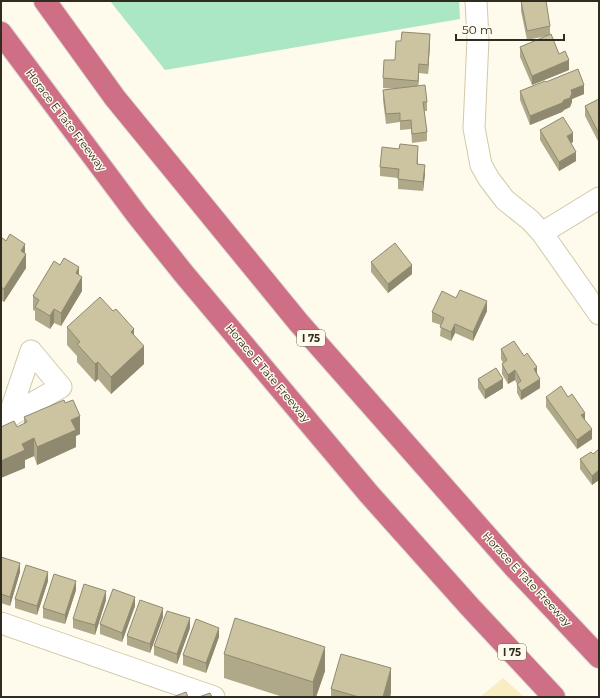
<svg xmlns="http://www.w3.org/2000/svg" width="600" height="698" viewBox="0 0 600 698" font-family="Montserrat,sans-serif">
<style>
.built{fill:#f8eec2}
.green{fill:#abe6c5}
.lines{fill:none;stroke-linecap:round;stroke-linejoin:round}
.minor-casing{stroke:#d2caa6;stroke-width:23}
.highway-casing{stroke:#dad9d7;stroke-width:24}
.minor{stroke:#fff;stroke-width:21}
.highway{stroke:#ce6f85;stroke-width:22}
.wall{fill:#afa98a}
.shaded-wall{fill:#8f8970}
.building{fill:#ccc4a0;stroke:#8f8970}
.labels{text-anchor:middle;stroke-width:3;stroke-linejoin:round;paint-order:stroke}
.shield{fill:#fefaec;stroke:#6e6a5c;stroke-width:1}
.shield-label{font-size:10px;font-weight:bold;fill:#302d1f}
.street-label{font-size:11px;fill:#302d1f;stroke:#fefaec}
</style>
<rect width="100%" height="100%" fill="#fefaec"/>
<path class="built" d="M 503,678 L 524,697 L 480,697 Z"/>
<path class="green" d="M 110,1 L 459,1 L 460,19 L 165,70 Z"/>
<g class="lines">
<defs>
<path id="minor" d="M 476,1 L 478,39 L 474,128 L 481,165 L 489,179 L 505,200 L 530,220 L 542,233 L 599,314
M 542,233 L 599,198
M 9,416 L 31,351
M 1,421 L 61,387 L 31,351
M 1,623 L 214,697"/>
<path id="highway" d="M 45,1 L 115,98 L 299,323 L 515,568 L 599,657
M 1,33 L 137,215 L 184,274 L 369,494 L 470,607 L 554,697"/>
</defs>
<use href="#minor" class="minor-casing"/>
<use href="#highway" class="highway-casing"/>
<use href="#minor" class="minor"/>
<use href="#highway" class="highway"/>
</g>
<path class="wall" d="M 521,1 L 550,26 L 550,35 L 559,54 L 569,70 L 532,85 L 520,57 L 520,47 L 547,36 L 527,40 L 521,11 Z
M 430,43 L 428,74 L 419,73 L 418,86 L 427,102 L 427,111 L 424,111 L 427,132 L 427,141 L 412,143 L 411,129 L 400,130 L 400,122 L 386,124 L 383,100 L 383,90 L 397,89 L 383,88 L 383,78 L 395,60 Z
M 546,82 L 584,94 L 572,99 L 572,102 L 570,107 L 564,110 L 562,112 L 530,125 L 520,100 L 520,91 Z
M 599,99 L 599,143 L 585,116 L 585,106 Z
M 540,130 L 573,142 L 571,143 L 576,161 L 559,171 L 540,140 Z
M 418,155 L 418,164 L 425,174 L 423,191 L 398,189 L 398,178 L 380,176 L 380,167 Z
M 1,237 L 25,253 L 26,268 L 4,302 L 1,300 Z
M 371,262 L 412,274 L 388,293 L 371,272 Z
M 79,276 L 82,291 L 61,326 L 54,323 L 50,329 L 35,320 L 35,311 L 33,310 L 33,296 Z
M 487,311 L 473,341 L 455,333 L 451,341 L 440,336 L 441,325 L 432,322 L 432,312 Z
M 67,327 L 134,335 L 144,364 L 111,394 L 98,379 L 95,382 L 77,362 L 77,356 L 67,345 Z
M 501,349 L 524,356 L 537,373 L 540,388 L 521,400 L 517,393 L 517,384 L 515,380 L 508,384 L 502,374 L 502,364 L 503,363 L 501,359 Z
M 478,379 L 503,388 L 485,399 L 478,388 Z
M 546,397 L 585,420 L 592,439 L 577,449 L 546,407 Z
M 24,417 L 80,434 L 76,436 L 76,447 L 37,465 L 34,456 L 25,460 L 25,468 L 17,427 L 24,424 Z
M 599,449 L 599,480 L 592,485 L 580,469 L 580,459 L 593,454 Z
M 1,557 L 20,572 L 10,606 L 1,603 Z
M 48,581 L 37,615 L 15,608 L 15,599 Z
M 76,590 L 65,624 L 43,618 L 43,608 Z
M 106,600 L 95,635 L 73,628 L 73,619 Z
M 135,606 L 122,642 L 100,634 L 100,624 Z
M 163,617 L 150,653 L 127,645 L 127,636 Z
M 190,628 L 177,664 L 154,655 L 154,646 Z
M 219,637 L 206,673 L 183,665 L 183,655 Z
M 224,654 L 325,671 L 316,697 L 283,697 L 224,678 Z
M 331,689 L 391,693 L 390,697 L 331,697 Z"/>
<path class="shaded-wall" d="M 430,34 L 430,43 L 428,74 L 428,65 Z
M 569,60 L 569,70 L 532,85 L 532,76 Z
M 419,64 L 419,73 L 418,90 L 418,81 Z
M 584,85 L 584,94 L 572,99 L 572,102 L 570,107 L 564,110 L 562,112 L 530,125 L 530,116 L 571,90 Z
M 573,133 L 573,142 L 567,145 L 567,136 Z
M 418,146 L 418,155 L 417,173 L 417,164 Z
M 576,152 L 576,161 L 559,171 L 559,162 Z
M 425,165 L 425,174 L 423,191 L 423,182 Z
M 25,244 L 25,255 L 26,254 L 26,268 L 4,302 L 4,289 L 21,251 Z
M 412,265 L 412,274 L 388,293 L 388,284 Z
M 79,267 L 79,281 L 76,273 Z
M 82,277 L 82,291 L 61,326 L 61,313 Z
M 487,301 L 487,311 L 473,341 L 473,332 Z
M 54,309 L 54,323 L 50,329 L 50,316 Z
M 455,324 L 455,333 L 451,341 L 451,332 Z
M 134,329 L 134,347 L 131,332 Z
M 144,346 L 144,364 L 111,394 L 111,377 Z
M 98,362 L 98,379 L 95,382 L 95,364 Z
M 537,367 L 537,377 L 534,369 Z
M 515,370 L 515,380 L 508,384 L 508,375 Z
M 503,379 L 503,388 L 485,399 L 485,390 Z
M 540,379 L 540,388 L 521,400 L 521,391 Z
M 585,413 L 585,422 L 581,415 Z
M 80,416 L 80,434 L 76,436 L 76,447 L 37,465 L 37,447 L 71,420 Z
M 592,429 L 592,439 L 577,449 L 577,440 Z
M 34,438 L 34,456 L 25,460 L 25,468 L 1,478 L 1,461 L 22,444 Z
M 599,470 L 599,480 L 592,485 L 592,476 Z
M 20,563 L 20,572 L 10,606 L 10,597 Z
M 48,572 L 48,581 L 37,615 L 37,606 Z
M 76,581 L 76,590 L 65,624 L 65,615 Z
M 106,591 L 106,600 L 95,635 L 95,625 Z
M 135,597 L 135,606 L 122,642 L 122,633 Z
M 163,608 L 163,617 L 150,653 L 150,644 Z
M 190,618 L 190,628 L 177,664 L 177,654 Z
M 219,628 L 219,637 L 206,673 L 206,663 Z
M 325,647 L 325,671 L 316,697 L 313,697 L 313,682 Z
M 391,668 L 391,693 L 390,697 L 383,697 Z"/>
<path class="building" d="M 521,1 L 546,1 L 550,26 L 527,31 Z
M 402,32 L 430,34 L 428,65 L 419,64 L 418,81 L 383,78 L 384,60 L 395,60 L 396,41 L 401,41 Z
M 551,34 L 559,54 L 565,51 L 569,60 L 532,76 L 520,47 Z
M 578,69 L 584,85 L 571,90 L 572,93 L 570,98 L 564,100 L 562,103 L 530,116 L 520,91 L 545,81 L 546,82 Z
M 425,85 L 427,102 L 423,102 L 427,132 L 412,134 L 411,120 L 400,121 L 400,113 L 386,114 L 383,90 Z
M 599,99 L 599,134 L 585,106 Z
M 563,117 L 573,133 L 567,136 L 576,152 L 559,162 L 540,130 Z
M 400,144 L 418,146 L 417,164 L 425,165 L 423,182 L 398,179 L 399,169 L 380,167 L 382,147 L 399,149 Z
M 10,234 L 25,244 L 21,251 L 26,254 L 4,289 L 1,287 L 1,237 L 6,241 Z
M 395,243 L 412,265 L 388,284 L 371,262 Z
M 64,258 L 79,267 L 76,273 L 82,277 L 61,313 L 54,309 L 50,316 L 35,307 L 39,300 L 33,296 L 54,261 L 60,265 Z
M 460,290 L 487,301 L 473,332 L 455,324 L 451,332 L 440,327 L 444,318 L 432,312 L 442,291 L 456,298 Z
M 100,297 L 113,311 L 116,309 L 134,329 L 131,332 L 144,346 L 111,377 L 98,362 L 95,364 L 77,344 L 80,342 L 67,327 Z
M 514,341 L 524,356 L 527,353 L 537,367 L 534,369 L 540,379 L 521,391 L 517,384 L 521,381 L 515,370 L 508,375 L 502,364 L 507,360 L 501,349 Z
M 496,368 L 503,379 L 485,390 L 478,379 Z
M 561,386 L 568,397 L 572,394 L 585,413 L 581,415 L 592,429 L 577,440 L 546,397 Z
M 64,400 L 65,403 L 73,400 L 80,416 L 71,420 L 76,430 L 37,447 L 34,438 L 22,444 L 25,450 L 1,461 L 1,427 L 14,421 L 17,427 L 27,422 L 24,417 Z
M 599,449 L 599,470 L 592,476 L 580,459 L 591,452 L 593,454 Z
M 1,557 L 20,563 L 10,597 L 1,594 Z
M 26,565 L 48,572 L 37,606 L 15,599 Z
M 54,574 L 76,581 L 65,615 L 43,608 Z
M 84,584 L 106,591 L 95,625 L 73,619 Z
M 113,589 L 135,597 L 122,633 L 100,624 Z
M 140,600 L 163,608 L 150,644 L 127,636 Z
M 167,611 L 190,618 L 177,654 L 154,646 Z
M 235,618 L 325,647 L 313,682 L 224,654 Z
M 196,619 L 219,628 L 206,663 L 183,655 Z
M 341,654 L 391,668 L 383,697 L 359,697 L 331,689 Z
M 186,692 L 188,697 L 173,697 Z
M 210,693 L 212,697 L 199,697 Z"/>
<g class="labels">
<g class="shield">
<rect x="297" y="330" width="28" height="16" rx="3"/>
<rect x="498" y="644" width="28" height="16" rx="3"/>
</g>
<g class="shield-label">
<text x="311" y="342">I 75</text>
<text x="512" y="656">I 75</text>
</g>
<g class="street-label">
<text transform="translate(66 120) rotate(53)" y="4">Horace E Tate Freeway</text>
<text transform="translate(268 373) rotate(50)" y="4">Horace E Tate Freeway</text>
<text transform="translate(527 579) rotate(47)" y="4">Horace E Tate Freeway</text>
</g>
</g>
<rect width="600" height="698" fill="none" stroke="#302d1f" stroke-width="4"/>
<path d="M456 34v6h108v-6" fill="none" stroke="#302d1f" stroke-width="2"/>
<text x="462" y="34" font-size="12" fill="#302d1f" stroke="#fefaec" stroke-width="3" paint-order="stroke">50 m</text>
</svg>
